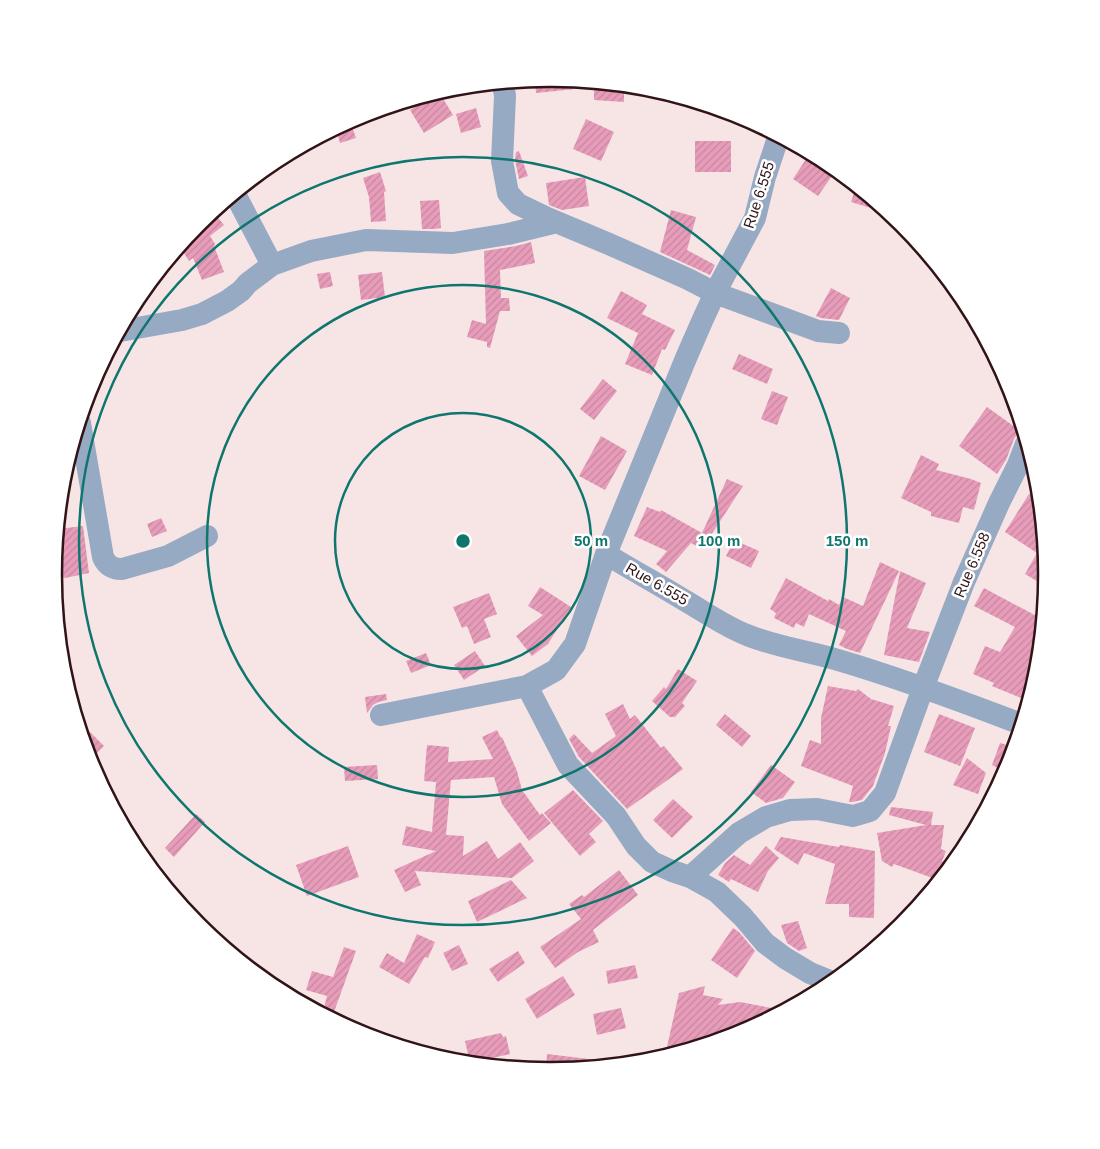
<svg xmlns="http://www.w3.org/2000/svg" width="1100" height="1149" viewBox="0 0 1100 1149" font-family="Arial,sans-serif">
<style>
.building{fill:url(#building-hatch)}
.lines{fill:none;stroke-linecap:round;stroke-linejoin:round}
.minor{stroke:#96aac3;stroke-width:22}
.ring{fill:none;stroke:#0f766e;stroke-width:2.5}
.labels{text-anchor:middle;stroke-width:5;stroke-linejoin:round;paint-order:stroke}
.street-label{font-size:15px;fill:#311417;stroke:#fff}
.rim{fill:none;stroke:#311417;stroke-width:2.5}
.centre{fill:#0f766e;stroke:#fff;stroke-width:2.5}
.ring-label{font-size:15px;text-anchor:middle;font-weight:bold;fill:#0f766e;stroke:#fff;stroke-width:5;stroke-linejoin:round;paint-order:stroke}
</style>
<defs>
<pattern id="building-hatch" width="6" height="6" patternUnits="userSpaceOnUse" patternTransform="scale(1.25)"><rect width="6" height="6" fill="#e79dba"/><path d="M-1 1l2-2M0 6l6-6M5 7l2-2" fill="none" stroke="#c7869f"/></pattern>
</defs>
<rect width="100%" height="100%" fill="#f7e5e6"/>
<path class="building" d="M 550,78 L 585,82 L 585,88 L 536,93 L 535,80 Z
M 594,86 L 624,88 L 624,102 L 594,100 Z
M 439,92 L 453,115 L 424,133 L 410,110 Z
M 476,108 L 481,127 L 461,133 L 456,114 Z
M 586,119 L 614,132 L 601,161 L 573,149 Z
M 350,121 L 356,138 L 340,143 L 336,129 Z
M 695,141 L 731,141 L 731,172 L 695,172 Z
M 519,151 L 528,176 L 519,179 L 515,160 L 516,152 Z
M 810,153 L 825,162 L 836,170 L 818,196 L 793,179 Z
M 380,172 L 386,191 L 384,192 L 386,221 L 371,222 L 369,197 L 363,178 Z
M 585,177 L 589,206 L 562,210 L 549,205 L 546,183 Z
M 856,187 L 888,213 L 887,213 L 851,202 Z
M 439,200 L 441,228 L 434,229 L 422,229 L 420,201 Z
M 671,210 L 696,217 L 687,250 L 715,265 L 710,275 L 660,252 Z
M 215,214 L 224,225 L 210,236 L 215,244 L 214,246 L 224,272 L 202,280 L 193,258 L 189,261 L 180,247 L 199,223 L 202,222 L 203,224 Z
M 531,242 L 535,263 L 500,270 L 501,298 L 509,298 L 510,311 L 500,311 L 490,348 L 487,347 L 487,342 L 467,337 L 472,320 L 486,324 L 484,251 L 516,246 Z
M 330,272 L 333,286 L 320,289 L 317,274 Z
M 382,272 L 385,297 L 361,300 L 358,275 Z
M 831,288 L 850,298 L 839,320 L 821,318 L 816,316 Z
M 621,291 L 647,305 L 642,314 L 675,330 L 665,350 L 662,349 L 652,375 L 625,364 L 638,333 L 607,318 Z
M 739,354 L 773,369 L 767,384 L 732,369 Z
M 603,379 L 617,391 L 594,420 L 580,409 Z
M 772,391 L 788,397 L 777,425 L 761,419 Z
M 987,407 L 1022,432 L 1017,434 L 1014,439 L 1006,460 L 997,474 L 959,446 Z
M 601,436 L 627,451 L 605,490 L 579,476 Z
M 921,455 L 939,464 L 936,470 L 971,479 L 981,483 L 974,510 L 963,507 L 959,523 L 931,516 L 931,512 L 901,498 Z
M 727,479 L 743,486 L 702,549 L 691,543 L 666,572 L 656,564 L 667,551 L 634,536 L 647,507 L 660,512 L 661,510 L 702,533 Z
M 1029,494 L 1039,496 L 1046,575 L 1045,586 L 1025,574 L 1037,553 L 1005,532 Z
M 161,518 L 167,531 L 152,537 L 147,524 Z
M 83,526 L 89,573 L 65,578 L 54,576 L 55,562 L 62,563 L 58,529 Z
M 734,540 L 759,551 L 751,568 L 726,556 Z
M 880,562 L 899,571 L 860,653 L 847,649 L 839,645 L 846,631 L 809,614 L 804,627 L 796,623 L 794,628 L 774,618 L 776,613 L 770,609 L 786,578 L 828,601 L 829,599 L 839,605 L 843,597 L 863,606 Z
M 900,571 L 926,583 L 907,628 L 930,632 L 919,662 L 884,655 Z
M 540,587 L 571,607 L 548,644 L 532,656 L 516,636 L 543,615 L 528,606 Z
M 984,588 L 1042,619 L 1038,655 L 1031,667 L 1037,669 L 1037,671 L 1026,700 L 992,686 L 994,683 L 973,674 L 985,646 L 1000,652 L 1015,627 L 974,606 Z
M 489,593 L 497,614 L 484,619 L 491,637 L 474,644 L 467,626 L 462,628 L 453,607 Z
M 475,651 L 485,666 L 464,680 L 454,665 Z
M 426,653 L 431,665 L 411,673 L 406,661 Z
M 678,669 L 697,681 L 682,703 L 685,706 L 675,717 L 670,717 L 652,701 L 664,687 L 666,689 Z
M 828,686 L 856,691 L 858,689 L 871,699 L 894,706 L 888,726 L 891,726 L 885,753 L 873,786 L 862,800 L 852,802 L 849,802 L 853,786 L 801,766 L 810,740 L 821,744 L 821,718 Z
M 386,694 L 387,700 L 378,702 L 373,705 L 367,713 L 365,697 Z
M 623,704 L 630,719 L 635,715 L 661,748 L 664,746 L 683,769 L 627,809 L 579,757 L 569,739 L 574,734 L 592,753 L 616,736 L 605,714 Z
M 725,714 L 751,736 L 742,747 L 716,725 Z
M 939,714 L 975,728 L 960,766 L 924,752 Z
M 78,720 L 104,746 L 90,760 L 88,752 Z
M 497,730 L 501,738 L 502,737 L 517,771 L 522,790 L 540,815 L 542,813 L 551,823 L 529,841 L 502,804 L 494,777 L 451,780 L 446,835 L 464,836 L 463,856 L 487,841 L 498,859 L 520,842 L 534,861 L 512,878 L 415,871 L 421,885 L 405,892 L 394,870 L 436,851 L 402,845 L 406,826 L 432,832 L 436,782 L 424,781 L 427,745 L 449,747 L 448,762 L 493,759 L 482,737 Z
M 1000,743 L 1014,747 L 1008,765 L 1005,772 L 992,765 Z
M 967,758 L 986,773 L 978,794 L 953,785 Z
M 377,765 L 378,779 L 345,781 L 344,767 Z
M 771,765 L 795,782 L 783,798 L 766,803 L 751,792 Z
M 573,790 L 603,821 L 589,834 L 596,842 L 580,856 L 544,813 Z
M 673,799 L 693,817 L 672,838 L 653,820 Z
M 891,807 L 933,812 L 931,825 L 944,825 L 941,849 L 946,851 L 942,861 L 950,865 L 938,880 L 894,864 L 892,867 L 882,861 L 877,833 L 926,825 L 889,815 Z
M 196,814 L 205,822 L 174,857 L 165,848 Z
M 781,837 L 839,847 L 840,845 L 875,851 L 874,918 L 849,917 L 849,904 L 825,904 L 835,864 L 804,853 L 798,865 L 774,849 Z
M 348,846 L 359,877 L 307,896 L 296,865 Z
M 766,846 L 779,858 L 768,871 L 758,892 L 731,879 L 729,882 L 718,875 L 725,863 L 734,855 L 750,865 Z
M 619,870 L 638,895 L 593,930 L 599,942 L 578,952 L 555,968 L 540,947 L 581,919 L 569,904 L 582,895 L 584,897 Z
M 511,880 L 527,898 L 477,922 L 468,901 Z
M 798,921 L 807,948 L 799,951 L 787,943 L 781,925 Z
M 733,928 L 739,932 L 755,951 L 737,978 L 711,960 Z
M 417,934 L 435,942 L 428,958 L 425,957 L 409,984 L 379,967 L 387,953 L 404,963 Z
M 459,945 L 468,964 L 452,971 L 443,953 Z
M 344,947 L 356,951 L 334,1012 L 324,1008 L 327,996 L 306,990 L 312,971 L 333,977 Z
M 518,951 L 525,963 L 498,982 L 489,969 Z
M 635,965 L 638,978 L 608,984 L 606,971 Z
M 563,976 L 575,995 L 537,1019 L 525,999 Z
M 705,986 L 703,995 L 723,999 L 718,1005 L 740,1002 L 782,1010 L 740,1033 L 665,1056 L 679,993 Z
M 621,1008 L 626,1028 L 597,1035 L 593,1014 Z
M 501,1033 L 503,1037 L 506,1036 L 510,1054 L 470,1063 L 465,1041 Z
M 547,1054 L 597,1060 L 597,1066 L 546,1070 Z"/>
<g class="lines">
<path class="minor" d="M 503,83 L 505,96 L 502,161 L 508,193 L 518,204 L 547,218 L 609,244 L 688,279 L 715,293 L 818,331 L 839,333
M 779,137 L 776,144 L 765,177 L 755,218 L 715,293 L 703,319 L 686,358 L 606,554 C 632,570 658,584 684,600 C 705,612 724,626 747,635 C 776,647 808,651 838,660 C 900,678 961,701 1021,724
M 235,194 L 272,265
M 120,331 L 182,320 L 202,314 L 227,301 L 241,291 L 248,283 L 272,265 L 311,251 L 366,240 L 453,243 L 508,234 L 557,222
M 80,423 L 103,557 C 107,566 113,569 122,569 L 168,556 L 207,536
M 527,686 L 568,765 L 616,816 L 636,846 L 652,862 L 672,871 L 690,877 L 717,892 L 743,917 L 765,943 L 785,958 L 810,973 L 832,982
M 381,715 L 527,686 L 556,670 L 575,644 L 606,554
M 690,877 L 739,833 L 766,817 L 790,810 L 817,809 L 853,816 L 870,811 L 885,793 L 923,688 L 964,582 L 999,503 L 1018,465 L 1026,444"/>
</g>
<g class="ring">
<circle cx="463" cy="541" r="128"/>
<circle cx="463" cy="541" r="256"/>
<circle cx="463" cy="541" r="384"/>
</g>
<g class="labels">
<g class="street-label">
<text transform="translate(759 195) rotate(-72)" y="5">Rue 6.555</text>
<text transform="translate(972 565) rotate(-67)" y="5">Rue 6.558</text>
<text transform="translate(657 584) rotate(30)" y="5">Rue 6.555</text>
</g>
</g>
<path d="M0 0H1100V1149H0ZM549 87H551A487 487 0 0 1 1038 574V575A487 487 0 0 1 551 1062H549A487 487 0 0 1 62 575V574A487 487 0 0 1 549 87Z" fill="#fff" fill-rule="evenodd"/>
<path class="rim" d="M549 87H551A487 487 0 0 1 1038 574V575A487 487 0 0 1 551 1062H549A487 487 0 0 1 62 575V574A487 487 0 0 1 549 87Z"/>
<circle cx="463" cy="541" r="8" class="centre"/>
<g class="ring-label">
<text x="591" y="546">50 m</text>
<text x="719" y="546">100 m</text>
<text x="847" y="546">150 m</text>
</g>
</svg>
